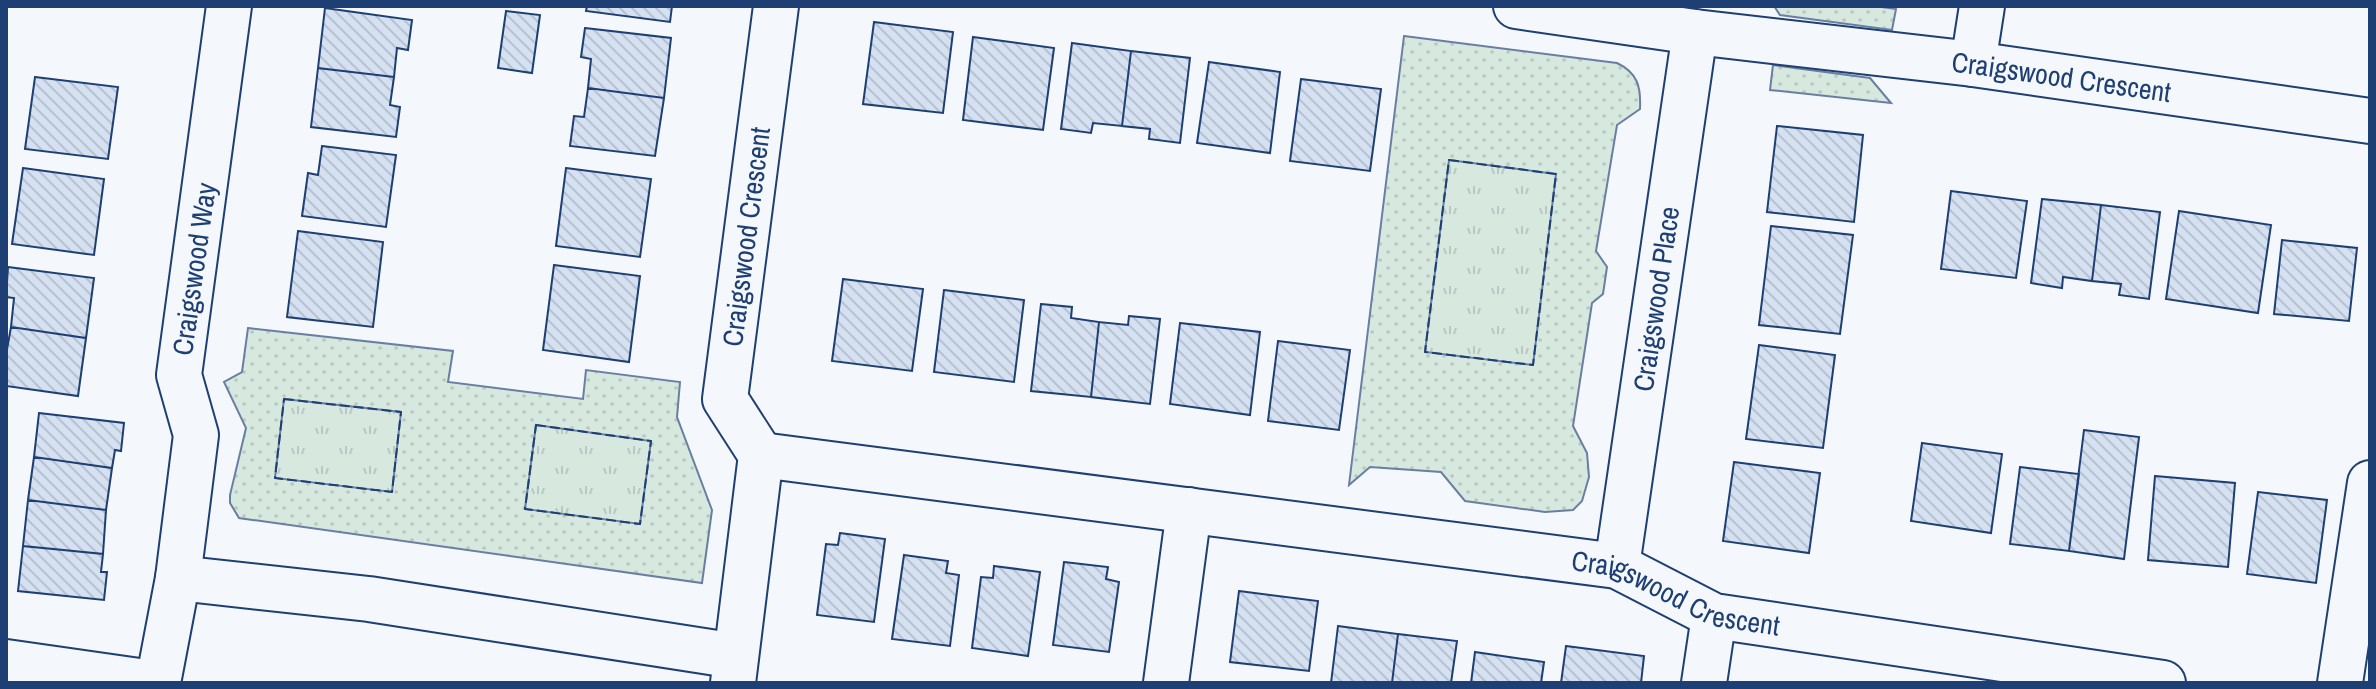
<svg xmlns="http://www.w3.org/2000/svg" width="2376" height="689" viewBox="0 0 2376 689" font-family="'Archivo Narrow',sans-serif">
<style>
.grass{fill:url(#grass-dots);stroke:#687fa3;stroke-width:2}
.park{fill:url(#park-tufts);stroke:#687fa3;stroke-width:2}
.building{fill:url(#building-back-hatch);stroke:#1d3f73;stroke-width:2}
.lines{fill:none;stroke-linecap:round;stroke-linejoin:round}
.minor-casing{stroke:#1d3f73;stroke-width:48}
.minor{stroke:#f4f7fb;stroke-width:44}
.fence{stroke:#1d3f73;stroke-width:2;stroke-dasharray:10 4;stroke-linecap:butt}
.labels{text-anchor:middle;stroke-width:6;stroke-linejoin:round;paint-order:stroke}
.street-label{font-size:28px;fill:#1d3f73;stroke:#f4f7fb}
</style>
<defs>
<pattern id="grass-dots" width="8" height="8" patternUnits="userSpaceOnUse" patternTransform="scale(2)"><rect width="8" height="8" fill="#d7e8df"/><path d="M2 2h.1M6 6h.1" fill="none" stroke="#b8c8c3" stroke-width="1.8" stroke-linecap="round"/></pattern>
<pattern id="park-tufts" width="24" height="20" patternUnits="userSpaceOnUse" patternTransform="scale(2)"><rect width="24" height="20" fill="#d7e8df"/><path d="M3 7l-1-3M5 7V3M7 7l1-3M15 17l-1-3M17 17v-4M19 17l1-3" fill="none" stroke="#b8c8c3"/></pattern>
<pattern id="building-back-hatch" width="6" height="6" patternUnits="userSpaceOnUse" patternTransform="scale(2)"><rect width="6" height="6" fill="#d5e0f0"/><path d="M-1 5l2 2M0 0l6 6M5-1l2 2" fill="none" stroke="#b6c1d1"/></pattern>
</defs>
<rect width="100%" height="100%" fill="#f4f7fb"/>
<path class="grass" d="M 1774,6 L 1874,6 L 1896,9 L 1892,30 L 1780,15 Z
M 1404,36 L 1617,63 C 1638,73 1641,87 1640,109 L 1617,125 L 1596,251 L 1607,267 L 1603,294 L 1592,303 L 1573,426 L 1587,453 L 1589,477 L 1582,501 L 1573,510 L 1545,512 L 1465,501 L 1441,472 L 1370,467 L 1349,485 Z
M 1773,65 L 1870,78 L 1891,103 L 1770,90 Z
M 248,328 L 453,351 L 448,382 L 583,399 L 586,370 L 680,382 L 677,417 L 712,510 L 702,583 L 239,518 L 230,503 L 230,495 L 246,428 L 224,382 L 242,372 Z"/>
<path class="park" d="M 1449,160 L 1556,174 L 1533,365 L 1425,352 Z
M 284,399 L 401,412 L 392,492 L 275,478 Z
M 536,425 L 651,441 L 640,524 L 525,509 Z"/>
<path class="building" d="M 587,6 L 672,6 L 670,22 L 586,11 Z
M 325,8 L 412,20 L 408,50 L 397,48 L 394,77 L 318,68 Z
M 506,11 L 540,15 L 532,73 L 498,68 Z
M 874,22 L 953,32 L 943,113 L 863,104 Z
M 585,28 L 671,38 L 664,98 L 588,88 L 591,59 L 581,57 Z
M 973,37 L 1054,48 L 1043,130 L 963,120 Z
M 1072,43 L 1131,51 L 1122,126 L 1093,123 L 1091,133 L 1061,129 Z
M 1131,51 L 1190,58 L 1180,143 L 1149,139 L 1150,129 L 1122,126 Z
M 1209,62 L 1280,72 L 1270,153 L 1197,143 Z
M 318,68 L 394,77 L 390,105 L 400,107 L 396,137 L 311,127 Z
M 35,77 L 118,87 L 108,159 L 25,149 Z
M 1301,79 L 1381,89 L 1370,171 L 1290,161 Z
M 588,88 L 664,98 L 655,156 L 570,146 L 574,116 L 584,117 Z
M 1777,126 L 1863,135 L 1854,222 L 1767,212 Z
M 322,146 L 396,155 L 386,227 L 302,216 L 308,173 L 318,175 Z
M 23,168 L 104,179 L 94,255 L 12,244 Z
M 566,168 L 651,179 L 640,257 L 556,246 Z
M 1951,191 L 2027,201 L 2016,278 L 1941,269 Z
M 2042,199 L 2101,205 L 2092,281 L 2063,277 L 2062,288 L 2031,283 Z
M 2101,205 L 2160,212 L 2149,299 L 2119,295 L 2121,284 L 2092,281 Z
M 2179,211 L 2271,225 L 2258,313 L 2166,299 Z
M 1771,226 L 1853,235 L 1840,334 L 1759,325 Z
M 298,231 L 383,242 L 373,327 L 287,317 Z
M 2282,240 L 2357,248 L 2349,321 L 2274,314 Z
M 554,265 L 640,276 L 629,362 L 543,350 Z
M 8,267 L 94,278 L 86,338 L 11,327 L 14,298 L 6,297 Z
M 843,279 L 923,289 L 912,371 L 832,361 Z
M 944,290 L 1024,300 L 1014,382 L 934,372 Z
M 1041,304 L 1072,307 L 1071,318 L 1099,322 L 1091,397 L 1031,391 Z
M 1129,316 L 1160,319 L 1150,404 L 1091,397 L 1099,322 L 1128,325 Z
M 1180,323 L 1260,332 L 1250,415 L 1170,404 Z
M 11,327 L 86,338 L 78,396 L 6,386 L 6,355 Z
M 1278,341 L 1350,350 L 1339,430 L 1268,421 Z
M 1759,345 L 1835,355 L 1823,448 L 1746,439 Z
M 39,413 L 124,423 L 121,451 L 115,450 L 112,468 L 34,457 Z
M 2084,430 L 2139,437 L 2124,559 L 2069,551 Z
M 1922,443 L 2002,454 L 1991,533 L 1911,521 Z
M 34,457 L 112,468 L 106,510 L 28,500 Z
M 1734,462 L 1820,473 L 1809,553 L 1723,541 Z
M 2020,467 L 2079,474 L 2069,551 L 2010,544 Z
M 2155,476 L 2235,483 L 2228,567 L 2148,560 Z
M 2258,492 L 2327,500 L 2316,583 L 2247,574 Z
M 28,500 L 106,510 L 103,554 L 23,546 Z
M 840,533 L 885,539 L 874,622 L 817,615 L 826,544 L 838,545 Z
M 23,546 L 103,554 L 101,572 L 107,572 L 104,600 L 18,591 Z
M 904,555 L 948,561 L 946,573 L 959,575 L 950,646 L 892,639 Z
M 1064,562 L 1108,567 L 1106,579 L 1119,582 L 1109,652 L 1053,645 Z
M 994,566 L 1040,572 L 1028,656 L 972,648 L 981,577 L 993,578 Z
M 1239,591 L 1318,601 L 1309,671 L 1230,662 Z
M 1338,626 L 1398,634 L 1392,683 L 1331,683 Z
M 1398,634 L 1457,641 L 1451,683 L 1392,683 Z
M 1566,646 L 1644,656 L 1641,683 L 1561,683 Z
M 1475,652 L 1544,662 L 1541,683 L 1471,683 Z"/>
<g class="lines">
<defs>
<g id="minor">
<path d="M 229,6 L 179,375 L 196,435 L 178,578 L 369,599 L 736,656"/>
<path id="s1" d="M 1516,6 L 1695,32 L 1973,64 L 2370,121"/>
<path d="M 1973,64 L 1982,6"/>
<path id="s2" d="M 761,455 L 1617,566 L 1714,616 L 2163,683"/>
<path id="s3" d="M 1617,566 L 1695,32"/>
<path d="M 6,662 L 153,683"/>
<path d="M 158,683 L 178,578"/>
<path id="s4" d="M 733,683 L 761,455 L 725,399 L 776,6"/>
<path d="M 1166,683 L 1189,510"/>
<path d="M 1704,683 L 1714,616"/>
<path d="M 2340,683 L 2370,483"/>
</g>
</defs>
<use href="#minor" class="minor-casing"/>
<use href="#minor" class="minor"/>
<path class="fence" d="M 1449,160 L 1556,174 L 1533,365 L 1425,352 Z
M 284,399 L 401,412 L 392,492 L 275,478 Z
M 536,425 L 651,441 L 640,524 L 525,509 Z"/>
</g>
<g class="labels">
<g class="street-label">
<text dy="10" stroke="none"><textPath href="#s1" startOffset="550">Craigswood Crescent</textPath></text>
<text dy="10" stroke="none"><textPath href="#s4" startOffset="460">Craigswood Crescent</textPath></text>
<text transform="translate(194 269) rotate(-82)" y="10">Craigswood Way</text>
<text dy="10" stroke="none"><textPath href="#s3" startOffset="270">Craigswood Place</textPath></text>
<text dy="10" stroke="none"><textPath href="#s2" startOffset="928">Craigswood Crescent</textPath></text>
</g>
</g>
<rect width="2376" height="689" fill="none" stroke="#1d3f73" stroke-width="16"/>
</svg>
